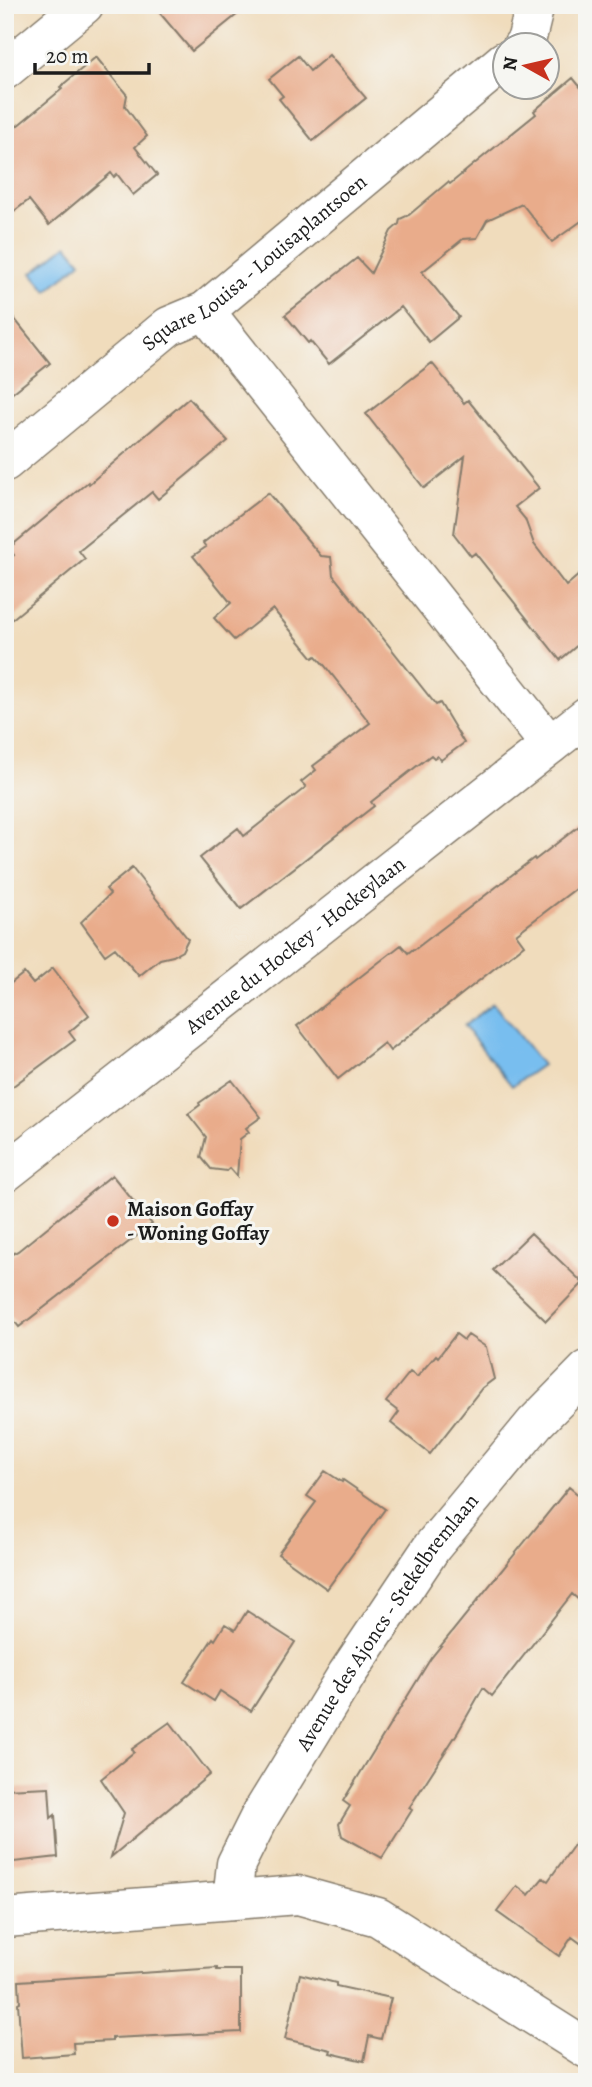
<svg xmlns="http://www.w3.org/2000/svg" width="592" height="2087" viewBox="0 0 592 2087" font-family="Alegreya,serif">
<style>
.water{fill:#78beef;stroke:#4a6d86;stroke-width:2}
.building{fill:#e9ac8b}
.lines{fill:none;stroke-linecap:round;stroke-linejoin:round}
.minor-casing{stroke:#867c6c;stroke-width:41}
.minor{stroke:#fff;stroke-width:38}
.poi-dot{fill:#c8321e;stroke:#f6f6f2;stroke-width:2.5}
.labels{text-anchor:middle;stroke-width:6;stroke-linejoin:round;paint-order:stroke}
.street-label{font-size:21px;fill:#1c1c1c;stroke:#f6f6f2}
.poi-label{font-size:21px;font-weight:bold;fill:#1c1c1c;stroke:#f6f6f2;text-anchor:start}
</style>
<rect width="100%" height="100%" fill="#f6f6f2"/>
<filter id="ink" filterUnits="userSpaceOnUse"><feTurbulence type="fractalNoise" baseFrequency=".0143" numOctaves="2"/><feDisplacementMap in="SourceGraphic" scale="14" xChannelSelector="R" yChannelSelector="G"/><feConvolveMatrix kernelMatrix="1 2 1 2 8 2 1 2 1" color-interpolation-filters="sRGB"/></filter>
<filter id="wash" filterUnits="userSpaceOnUse"><feTurbulence type="fractalNoise" baseFrequency=".00686" numOctaves="4" result="noise"/><feDisplacementMap in="SourceGraphic" scale="28" xChannelSelector="R" yChannelSelector="G"/><feGaussianBlur stdDeviation="1.57" result="paint"/><feColorMatrix in="noise" values="0 0 0 0 0 0 0 0 0 0 0 0 0 0 0 0 0 1.4 0 .05"/><feComposite in="paint" operator="in"/></filter>
<g filter="url(#wash)">
<rect width="100%" height="100%" fill="#f0dcbc"/>
<path class="water" d="M 67,245 L 81,262 L 47,291 L 32,273 Z
M 493,1003 L 542,1065 L 512,1086 L 464,1026 Z"/>
<g id="blocks">
<path class="building" d="M 153,5 L 249,5 L 192,51 Z
M 329,55 L 366,98 L 313,141 L 279,99 L 283,96 L 269,79 L 298,56 L 310,71 Z
M 96,57 L 127,95 L 125,106 L 147,136 L 135,147 L 157,175 L 133,195 L 117,174 L 114,177 L 111,173 L 49,225 L 29,200 L 5,218 L 5,136 L 62,89 L 60,87 Z
M 573,78 L 587,95 L 587,217 L 552,242 L 522,204 L 487,220 L 477,238 L 463,239 L 422,272 L 459,317 L 429,342 L 401,307 L 329,364 L 310,341 L 308,343 L 285,315 L 357,258 L 371,273 L 391,231 L 399,224 L 400,219 L 409,215 L 448,182 L 450,184 L 473,165 L 536,114 L 534,111 Z
M 5,307 L 50,363 L 5,399 Z
M 432,363 L 464,403 L 468,400 L 539,488 L 515,507 L 525,519 L 534,544 L 566,586 L 587,568 L 587,637 L 560,660 L 475,553 L 471,556 L 454,534 L 465,456 L 424,488 L 366,414 Z
M 189,398 L 228,441 L 158,499 L 152,492 L 79,551 L 85,559 L 5,625 L 5,563 L 14,555 L 9,548 L 88,482 L 89,484 Z
M 268,493 L 321,556 L 331,557 L 333,575 L 436,705 L 440,703 L 464,743 L 441,760 L 437,756 L 434,758 L 431,755 L 371,802 L 374,806 L 241,909 L 200,858 L 238,828 L 244,836 L 306,787 L 301,782 L 316,770 L 313,766 L 370,723 L 325,666 L 316,656 L 313,658 L 273,609 L 234,640 L 214,618 L 231,603 L 193,556 L 206,547 L 203,543 Z
M 587,820 L 587,880 L 516,934 L 524,945 L 390,1051 L 384,1043 L 338,1079 L 297,1026 L 401,945 L 408,953 L 413,949 L 414,950 L 534,858 L 535,860 Z
M 132,868 L 188,939 L 182,951 L 173,956 L 160,959 L 139,976 L 115,948 L 105,955 L 81,922 L 110,894 L 106,889 Z
M 53,968 L 89,1015 L 69,1032 L 75,1040 L 5,1092 L 5,988 L 24,973 L 33,984 Z
M 232,1080 L 261,1117 L 246,1128 L 249,1132 L 240,1139 L 237,1176 L 230,1168 L 227,1171 L 211,1169 L 201,1157 L 206,1137 L 188,1114 L 200,1105 L 199,1103 Z
M 112,1175 L 152,1224 L 19,1327 L 5,1309 L 5,1258 L 18,1251 Z
M 531,1233 L 583,1283 L 546,1321 L 493,1270 Z
M 456,1334 L 464,1340 L 468,1335 L 486,1347 L 494,1379 L 482,1388 L 430,1454 L 391,1423 L 399,1412 L 386,1402 L 410,1372 L 417,1377 L 436,1355 L 438,1357 Z
M 325,1471 L 342,1482 L 343,1480 L 385,1509 L 327,1589 L 278,1554 L 316,1502 L 307,1496 Z
M 569,1487 L 587,1502 L 587,1607 L 572,1594 L 492,1696 L 483,1688 L 458,1732 L 409,1808 L 412,1810 L 382,1858 L 342,1836 L 339,1824 L 350,1806 L 343,1801 L 431,1658 Z
M 247,1611 L 295,1642 L 251,1711 L 220,1691 L 214,1701 L 184,1682 L 213,1638 L 215,1640 L 225,1624 L 235,1630 Z
M 170,1722 L 210,1774 L 111,1857 L 124,1813 L 101,1779 L 134,1752 L 132,1749 Z
M 49,1787 L 51,1818 L 55,1815 L 58,1857 L 5,1863 L 5,1789 Z
M 587,1827 L 587,1948 L 572,1937 L 559,1956 L 497,1912 L 517,1886 L 529,1895 L 543,1878 L 548,1881 Z
M 217,1968 L 217,1970 L 241,1970 L 241,2032 L 112,2038 L 112,2041 L 73,2043 L 74,2054 L 22,2058 L 18,2003 L 20,2002 L 19,1981 Z
M 300,1974 L 336,1983 L 336,1986 L 391,1998 L 381,2039 L 369,2036 L 364,2061 L 330,2053 L 331,2050 L 285,2039 Z"/>
</g>
</g>
<g filter="url(#ink)">
<use href="#blocks" fill-opacity="0" stroke="#867c6c" stroke-width="2"/>
<g class="lines">
<defs>
<g id="minor">
<path d="M 522,46 L 526,42 L 533,13 L 530,5"/>
<path d="M 5,70 L 84,5"/>
<path d="M 205,311 L 550,745"/>
<path id="s1" d="M 5,462 L 169,326 L 205,311 L 504,61"/>
<path id="s2" d="M 5,1173 L 587,716"/>
<path id="s3" d="M 232,1900 L 236,1864 L 260,1816 L 347,1674 L 432,1547 L 535,1423 L 587,1370"/>
<path d="M 5,1918 L 298,1895 L 378,1917 L 587,2049"/>
</g>
</defs>
<use href="#minor" class="minor-casing"/>
<use href="#minor" class="minor"/>
</g>
</g>
<circle class="poi-dot" cx="113" cy="1221" r="7"/>
<g class="labels">
<g class="street-label">
<text dy="7" stroke="none"><textPath href="#s1" startOffset="320">Square Louisa - Louisaplantsoen</textPath></text>
<text dy="7" stroke="none"><textPath href="#s2" startOffset="369">Avenue du Hockey - Hockeylaan</textPath></text>
<text dy="7" stroke="none"><textPath href="#s3" startOffset="322">Avenue des Ajoncs - Stekelbremlaan</textPath></text>
</g>
<g class="poi-label">
<text x="127" y="1216">Maison Goffay<tspan x="127" dy="24">- Woning Goffay</tspan></text>
</g>
</g>
<rect width="592" height="2087" fill="none" stroke="#f6f6f2" stroke-width="28"/>
<g transform="translate(526 66) rotate(278)"><circle r="33" fill="#f6f6f2" stroke="#9f9f9c" stroke-width="2"/>
<path d="M0-5L12 26L0 18L-12 26Z" fill="#c8321e"/>
<text y="-10" font-size="19" font-weight="bold" text-anchor="middle" fill="#1c1c1c">N</text>
</g>
<path d="M35 63v10h114v-10" fill="none" stroke="#1c1c1c" stroke-width="3.5"/>
<text x="46" y="63" font-size="21" fill="#1c1c1c" stroke="#f6f6f2" stroke-width="5" paint-order="stroke">20 m</text>
</svg>
